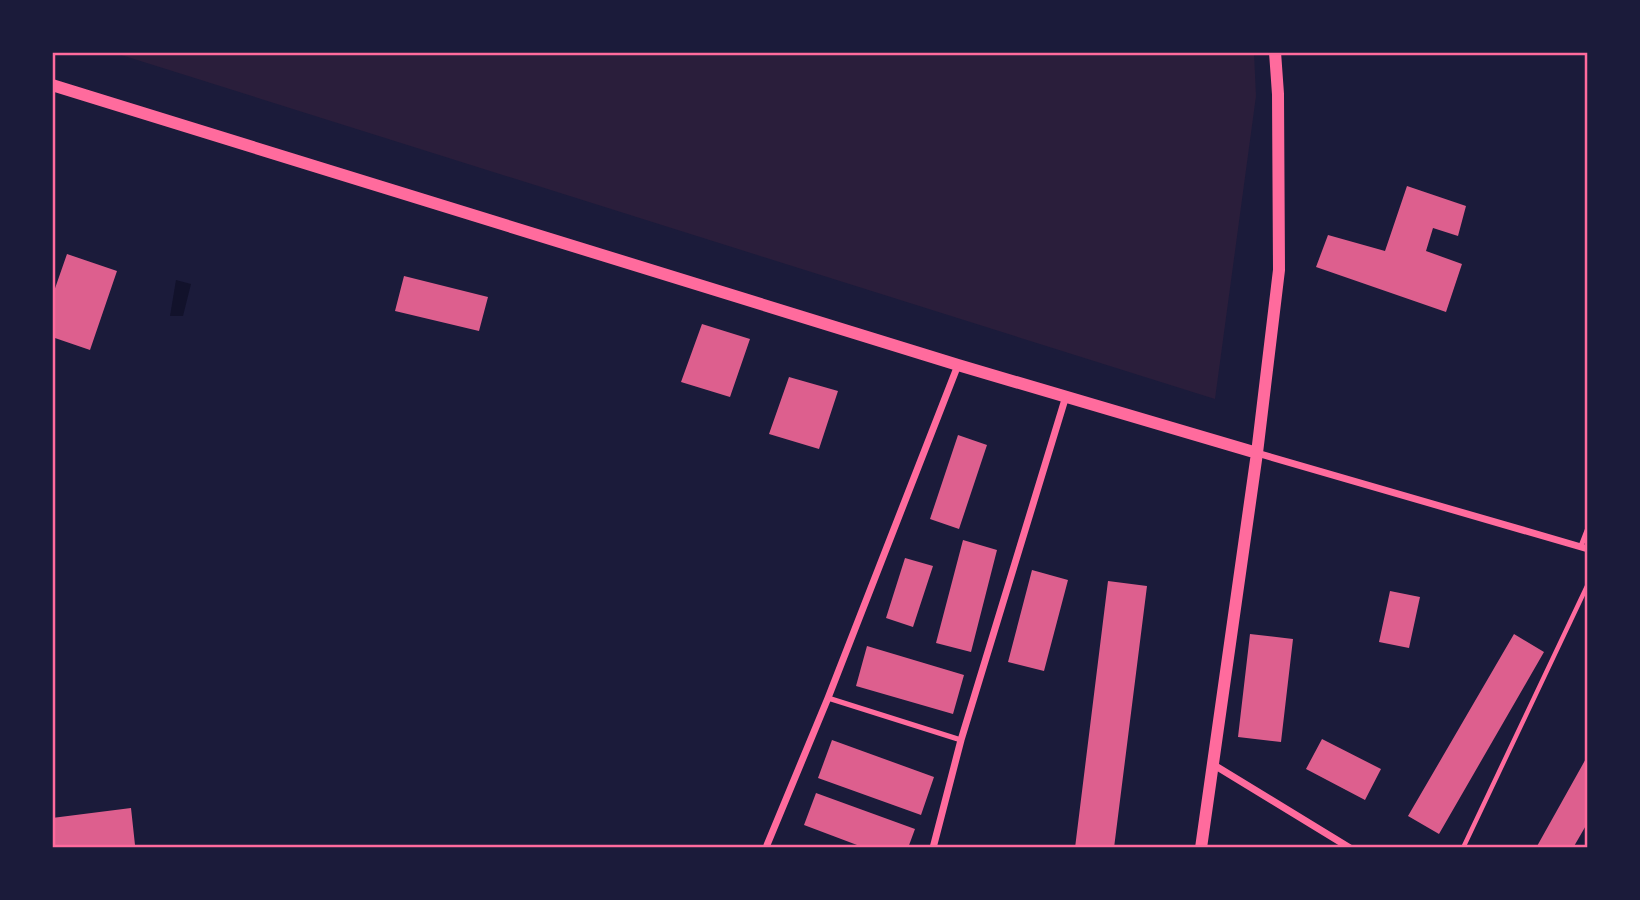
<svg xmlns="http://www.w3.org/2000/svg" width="1640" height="900" viewBox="0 0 1640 900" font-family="'Archivo Narrow',sans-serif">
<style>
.green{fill:#2a1e3b}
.water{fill:#12122b}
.building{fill:#dd5f8e}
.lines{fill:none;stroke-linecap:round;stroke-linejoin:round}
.path{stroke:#ff6b9d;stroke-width:4.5}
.service{stroke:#ff6b9d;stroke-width:5}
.minor{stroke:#ff6b9d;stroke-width:7}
.tertiary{stroke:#ff6b9d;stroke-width:12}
.neatline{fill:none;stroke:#ff6b9d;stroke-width:2.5}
</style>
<rect width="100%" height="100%" fill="#1b1b3a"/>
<path class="green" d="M 115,53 L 1254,53 L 1256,96 L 1215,399 Z"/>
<path class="water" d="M 176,280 L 191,284 L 183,316 L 170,316 Z"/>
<path class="building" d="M 1407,186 L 1466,206 L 1458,236 L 1433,228 L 1426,251 L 1462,264 L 1446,312 L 1316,267 L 1328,235 L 1385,251 Z
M 67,254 L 117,271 L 90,350 L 52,337 L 52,297 Z
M 404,276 L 488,297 L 479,331 L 395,311 Z
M 702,324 L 750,339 L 730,397 L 681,382 Z
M 789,377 L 838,391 L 819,449 L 769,434 Z
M 958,435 L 987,445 L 959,529 L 930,519 Z
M 963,540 L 997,550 L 971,652 L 936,643 Z
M 905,558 L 933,566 L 913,627 L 886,618 Z
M 1032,570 L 1068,580 L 1044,671 L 1008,662 Z
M 1108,581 L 1147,586 L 1114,848 L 1075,848 Z
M 1390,591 L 1420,597 L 1409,648 L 1379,642 Z
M 1250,634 L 1293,639 L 1281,742 L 1238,737 Z
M 1514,634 L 1544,652 L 1439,834 L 1408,816 Z
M 867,646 L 964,675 L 953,714 L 856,686 Z
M 1322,739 L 1381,769 L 1365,800 L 1306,769 Z
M 832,740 L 934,777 L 921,815 L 818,778 Z
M 1588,755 L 1588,822 L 1573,848 L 1536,848 Z
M 816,793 L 915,829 L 908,848 L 865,848 L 804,825 Z
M 131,808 L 135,845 L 120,848 L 52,848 L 52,818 Z"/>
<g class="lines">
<path class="path" d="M 1463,848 L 1588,584"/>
<path class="service" d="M 1581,546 L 1588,528
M 828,698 L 961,740"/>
<path class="minor" d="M 1257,453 L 1588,549
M 1214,765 L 1350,848
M 767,845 L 828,698 L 958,365
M 933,848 L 961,740 L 1066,396"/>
<path class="tertiary" d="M 52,85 L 958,365 L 1257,453
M 1201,848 L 1257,453 L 1279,270 L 1278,94 L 1275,52"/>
</g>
<rect width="1640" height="900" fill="none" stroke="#1b1b3a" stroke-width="108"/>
<rect x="54" y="54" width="1532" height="792" class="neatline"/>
</svg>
